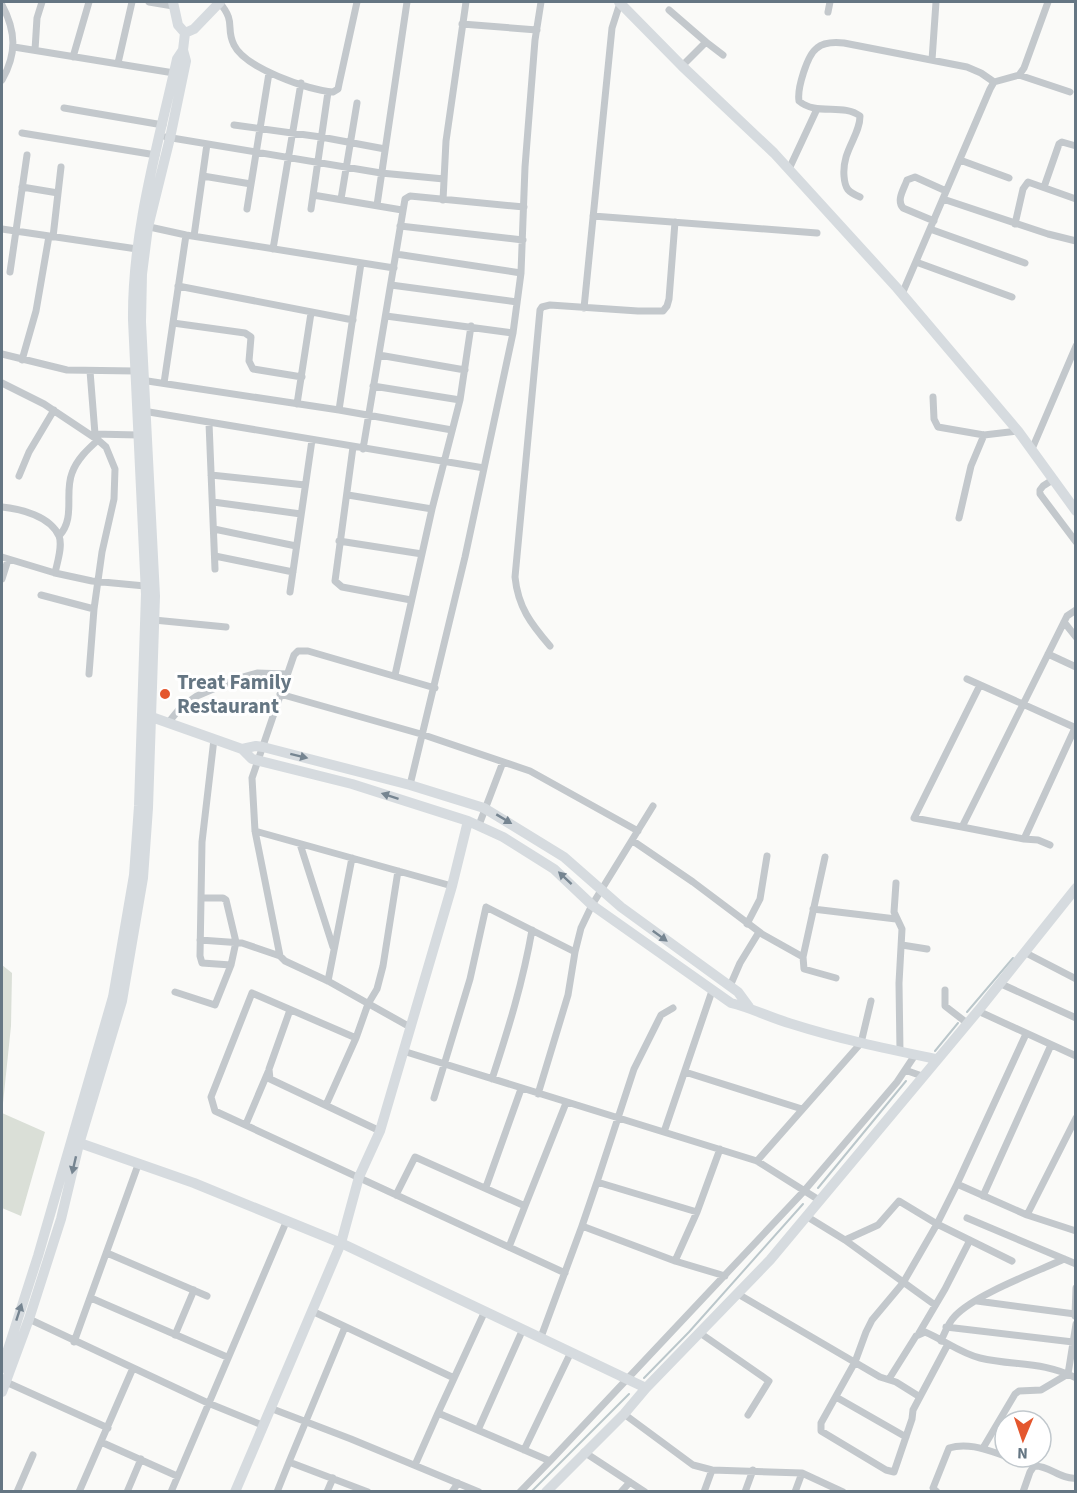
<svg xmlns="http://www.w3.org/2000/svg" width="1077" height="1493" viewBox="0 0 1077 1493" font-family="'Source Sans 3',sans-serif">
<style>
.green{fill:#dadfd7}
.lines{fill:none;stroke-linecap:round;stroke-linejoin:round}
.stream{stroke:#bbc7cb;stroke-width:2}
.street{stroke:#c3c8cc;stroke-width:7}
.secondary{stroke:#d6dbdf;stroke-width:10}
.oneway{fill:#768591}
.poi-dot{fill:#e4572e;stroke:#fff;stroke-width:2}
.labels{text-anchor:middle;stroke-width:6;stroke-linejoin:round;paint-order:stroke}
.poi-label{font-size:21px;font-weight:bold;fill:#657683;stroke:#fff;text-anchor:start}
</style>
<rect width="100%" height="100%" fill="#fafaf8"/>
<path class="green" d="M 2,965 L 12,973 L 11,1026 L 2,1113 L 45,1132 L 21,1216 L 2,1208 Z"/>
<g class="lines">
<path class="stream" d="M 967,1012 L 1013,958
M 935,1051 L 958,1023
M 818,1188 L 906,1081
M 644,1378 L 689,1332 L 803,1204
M 531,1492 L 629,1394"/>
<path class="street" d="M 149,2 L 173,6
M 219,2 C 237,23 225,27 234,45 C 245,68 308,90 333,92 L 338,89 L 339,84 L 357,2
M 2,5 C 16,31 17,54 2,80
M 669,10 L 706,42 L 682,66
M 828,12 L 830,2
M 462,24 L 537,30
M 706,42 L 723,55
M 14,47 L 174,73
M 35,50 L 37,18 L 42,2
M 73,57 L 89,2
M 932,60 L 936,2
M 118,63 L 132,2
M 1019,75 L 1070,92
M 64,108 L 163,125
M 234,125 L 321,137 L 385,149
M 22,133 L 156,155
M 166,137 L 381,173 L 444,179
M 960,160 L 1009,178
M 789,169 L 817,109
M 203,176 L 251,184
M 22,187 L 58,193
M 1044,187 L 1059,144 L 1062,142 L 1076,146
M 313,195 L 402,210
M 860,197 C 848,192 845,189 844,176 C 842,150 860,136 860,116 C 843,103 816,116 799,101 C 797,89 807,55 817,48 C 824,42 835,42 844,43 L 967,67 L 981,73 L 994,82
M 341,199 L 357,103
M 943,199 L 1048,234 L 1076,241
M 443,200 L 446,141 L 466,2
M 377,205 L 407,2
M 247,209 L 269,73
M 311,209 L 328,92
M 593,216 L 817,233
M 934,221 L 903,208 C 896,200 904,189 907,180 L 915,177 L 946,191
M 1015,224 L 1023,189 L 1028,182 L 1076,199
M 145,226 L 186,235 L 394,268
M 400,226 L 523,240
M 2,229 L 137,249
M 930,229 L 1025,263
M 194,236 L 207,144
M 53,237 L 61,167
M 273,249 L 301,83
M 396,254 L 521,273
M 916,262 L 1012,297
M 10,272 L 27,155
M 391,285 L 517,302
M 178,286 L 353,320
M 902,294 L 990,89 L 994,82 L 1019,75 L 1024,68 L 1048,2
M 584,308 L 612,28 L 620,3
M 386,316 L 513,333
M 173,323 L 245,333 L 251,337 L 249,361 L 253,369 L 302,377
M 2,354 L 67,370 L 135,371
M 379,355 L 465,370
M 22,360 L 36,311 L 49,236
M 90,371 L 95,434
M 141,380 L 339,410 L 452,430
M 2,383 L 44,404 L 98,440 L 106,447 L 115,469 L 114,499 L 102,552 L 94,609 L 89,674
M 164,383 L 186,235
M 373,386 L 460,400
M 933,397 L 934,419 L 938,427 L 984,435 L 1018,431
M 297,404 L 311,313
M 339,410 L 361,263
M 143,411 L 484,468
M 209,423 L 215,569
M 93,434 L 139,435
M 353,447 L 335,581 L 342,587 L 411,600
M 363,449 L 405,199 L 410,196 L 524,207
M 1032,449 L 1076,346
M 211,475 L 305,485
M 19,476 L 29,452 L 54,410
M 1054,479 L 1043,486 L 1040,490 L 1040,494 L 1076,542
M 348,495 L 432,509
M 213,502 L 301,514
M 2,507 C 21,509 50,516 59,536 C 63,546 57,563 55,573
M 959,518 L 971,466 L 984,435
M 214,529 L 296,546
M 59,536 C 76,518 64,493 72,473 C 77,459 88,449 98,440
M 339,541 L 422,554
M 215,556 L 293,572
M 2,557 L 55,573 L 92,581 L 145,586
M 2,579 L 8,560
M 290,592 L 312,440
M 41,595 L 94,609
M 154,620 L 226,627
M 1064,622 L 1076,637
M 550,646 C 531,624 518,607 515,577 L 540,310 L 542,307 L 550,305 L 638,311 L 663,311 L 667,306 L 669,299 L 675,222
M 1048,654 L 1076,667
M 395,675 L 432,509 L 460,400 L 471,326
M 967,679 L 1076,728
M 280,694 L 421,734 L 530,771 L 638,831
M 168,723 L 181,707 L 197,696 L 239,678 L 257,673 L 287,674
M 1075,728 L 1024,839 L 962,827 L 1067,616 L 1076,610
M 410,785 L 465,557 L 513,333 L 521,273 L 525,167 L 535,40 L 541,2
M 479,825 L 503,762
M 962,827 L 914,818 L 980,685
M 255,831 L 452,886
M 1024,839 L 1038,840 L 1050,845
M 633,841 L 693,882 L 762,934 L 803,957 L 804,969 L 836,978
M 300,844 L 333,947
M 398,871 L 383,966 L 377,989 L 368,1004 L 356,1038 L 252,993 L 211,1097 L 215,1111 L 565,1273
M 896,883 L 894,912 L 902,929 L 899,983 L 900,1051
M 201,898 L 223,898 L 226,900 L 236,942 L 231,965 L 202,963 L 200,956 L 202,842 L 214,739
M 813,909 L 896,919
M 747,924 L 760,899 L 767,856
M 200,940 L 242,943 L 280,956
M 902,945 L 927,949
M 1024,952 L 1076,979
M 803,957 L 825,857
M 328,981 L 352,858
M 999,983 L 1076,1018
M 730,986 L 740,963 L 759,932
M 945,990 L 945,1006 L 967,1023
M 175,992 L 215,1005 L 231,965
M 673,1008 L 661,1015 L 634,1069 L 597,1182 L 697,1212
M 290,1010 L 269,1069 L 270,1079 L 380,1131
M 978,1011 L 1076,1056
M 410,1027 L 328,981 L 285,961 L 280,956 L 255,831 L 252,778 L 294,655 L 298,651 L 308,651 L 435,688
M 403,1051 L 757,1161 L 819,1200
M 905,1070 L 922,1076
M 685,1072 L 802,1109
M 492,1079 C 508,1030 523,982 532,930
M 538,1094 L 568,995 L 575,952
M 434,1098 L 470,979 L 486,907 L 575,952 L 581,928 L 592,905 L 653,806
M 326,1105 L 356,1038
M 246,1124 L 268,1072
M 664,1132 L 712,991
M 757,1161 L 861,1043 L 871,1001
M 957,1184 L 1026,1034
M 486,1187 L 521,1089
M 396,1195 L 415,1157 L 525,1206 L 566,1103
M 983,1196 L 1051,1045
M 1027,1215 L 1076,1118
M 806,1216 L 845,1240 L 878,1225 L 899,1201 L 937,1224 L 957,1184 L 1027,1215 L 1076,1231
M 967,1218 L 1076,1264
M 582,1226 L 597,1182
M 845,1240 L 935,1305
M 509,1247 L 525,1206
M 107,1253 L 207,1296
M 675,1261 L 697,1212 L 720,1149
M 738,1294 L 880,1377 L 896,1382 L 920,1397
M 91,1298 L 227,1357
M 977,1301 L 1075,1314
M 312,1311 L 454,1378
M 485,1311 L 438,1413 L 550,1461 L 520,1492
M 1075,1316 L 1076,1288
M 29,1319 L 208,1403 L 262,1425
M 345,1327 L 289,1462 L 368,1492
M 946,1327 L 1073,1342
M 700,1333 L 769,1381 L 748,1415
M 919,1333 L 945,1289 L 970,1240
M 175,1335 L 194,1290
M 541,1337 L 582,1226 L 675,1261 L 725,1276
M 941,1341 C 945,1332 948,1323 955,1316 C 976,1294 1034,1273 1064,1259
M 74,1342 L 138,1165
M 948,1344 L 913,1410 L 912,1419 L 894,1472 L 886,1470 L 821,1431 L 821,1423 L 855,1362 L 866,1332 L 872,1320 L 903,1283 L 937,1224 L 1012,1261
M 889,1379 L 916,1336 L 925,1332 C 944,1340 960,1353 980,1358 C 1014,1366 1043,1361 1076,1378
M 6,1382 L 108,1428
M 836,1397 L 906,1437
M 270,1408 L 351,1439 L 479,1492
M 624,1414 L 693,1465 L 712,1470 L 802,1473 L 843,1492
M 478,1430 L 523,1329
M 101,1442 L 177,1476
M 983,1448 L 1015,1394 L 1019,1391 L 1041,1390 L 1068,1374 L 1076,1324
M 524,1450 L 571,1352
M 584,1452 L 645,1492
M 550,1461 L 804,1191 L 897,1082 L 915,1055
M 415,1465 L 438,1413
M 17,1492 L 33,1455
M 79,1492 L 133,1368
M 127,1492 L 141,1459
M 171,1492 L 287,1220
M 277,1492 L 289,1462
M 327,1492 L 333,1478
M 452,1492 L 458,1483
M 621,1492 L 630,1482
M 704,1492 L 712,1470
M 745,1492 L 753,1470
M 795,1492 L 802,1473
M 937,1492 L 933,1488 L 949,1448 C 968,1442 987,1450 1005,1456
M 1023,1492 L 1030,1472 L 1034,1466 C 1049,1465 1061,1480 1076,1478"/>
<path class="secondary" d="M 173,2 L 178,25 L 185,33 L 194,29 L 220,2
M 619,2 L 682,66 L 774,153 L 897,288 L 1018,431 L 1076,511
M 146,715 L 242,749 L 252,759 L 352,784 L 468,821 L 503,837 L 554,869 L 592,905 L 731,1003 C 752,1008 771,1018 792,1024 C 839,1039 888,1049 936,1059
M 242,749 L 256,746 L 263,747 L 410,785 L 484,808 L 564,857 L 621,907 L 738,992 L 749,1007
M 74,1141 L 194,1183 L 341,1243 L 646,1388
M 2,1368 L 38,1256 L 113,997 L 134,875 L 139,806 L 146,594 L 133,320 C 132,232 158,145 177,59 L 183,50
M 2,1392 L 29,1319 L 61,1219 L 79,1144 L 122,1001 L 143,878 L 148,808 L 155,596 L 141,322 L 142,274 L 148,227 L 170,138 L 186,61 L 183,50 L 185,33
M 235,1492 L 341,1243 L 359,1177 L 380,1131 L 452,886 L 468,821
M 546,1492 L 624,1414 L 646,1388 L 770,1260 L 978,1011 L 1076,888"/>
</g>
<defs><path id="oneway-solid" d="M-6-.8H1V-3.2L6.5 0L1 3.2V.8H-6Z" transform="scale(1.5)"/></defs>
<g class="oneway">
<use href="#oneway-solid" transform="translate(299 756) rotate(14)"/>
<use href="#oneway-solid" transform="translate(390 796) rotate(-162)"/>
<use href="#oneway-solid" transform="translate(504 819) rotate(31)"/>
<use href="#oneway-solid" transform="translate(565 878) rotate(-137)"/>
<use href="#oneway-solid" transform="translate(660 936) rotate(36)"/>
<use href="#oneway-solid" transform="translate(74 1165) rotate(103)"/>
<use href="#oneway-solid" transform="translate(19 1312) rotate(-72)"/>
</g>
<circle class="poi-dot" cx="165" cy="694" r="6"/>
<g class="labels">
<g class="poi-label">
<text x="177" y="689">Treat Family<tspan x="177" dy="24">Restaurant</tspan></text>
</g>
</g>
<rect width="1077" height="1493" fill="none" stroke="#657683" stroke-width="6"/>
<g transform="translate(1023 1439) rotate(182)"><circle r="28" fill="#ffffff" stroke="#c1c8cd" stroke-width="1.5"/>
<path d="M0-4.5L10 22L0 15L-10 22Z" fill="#e4572e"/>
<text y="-9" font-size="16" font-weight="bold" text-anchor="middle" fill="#657683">N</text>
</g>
</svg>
